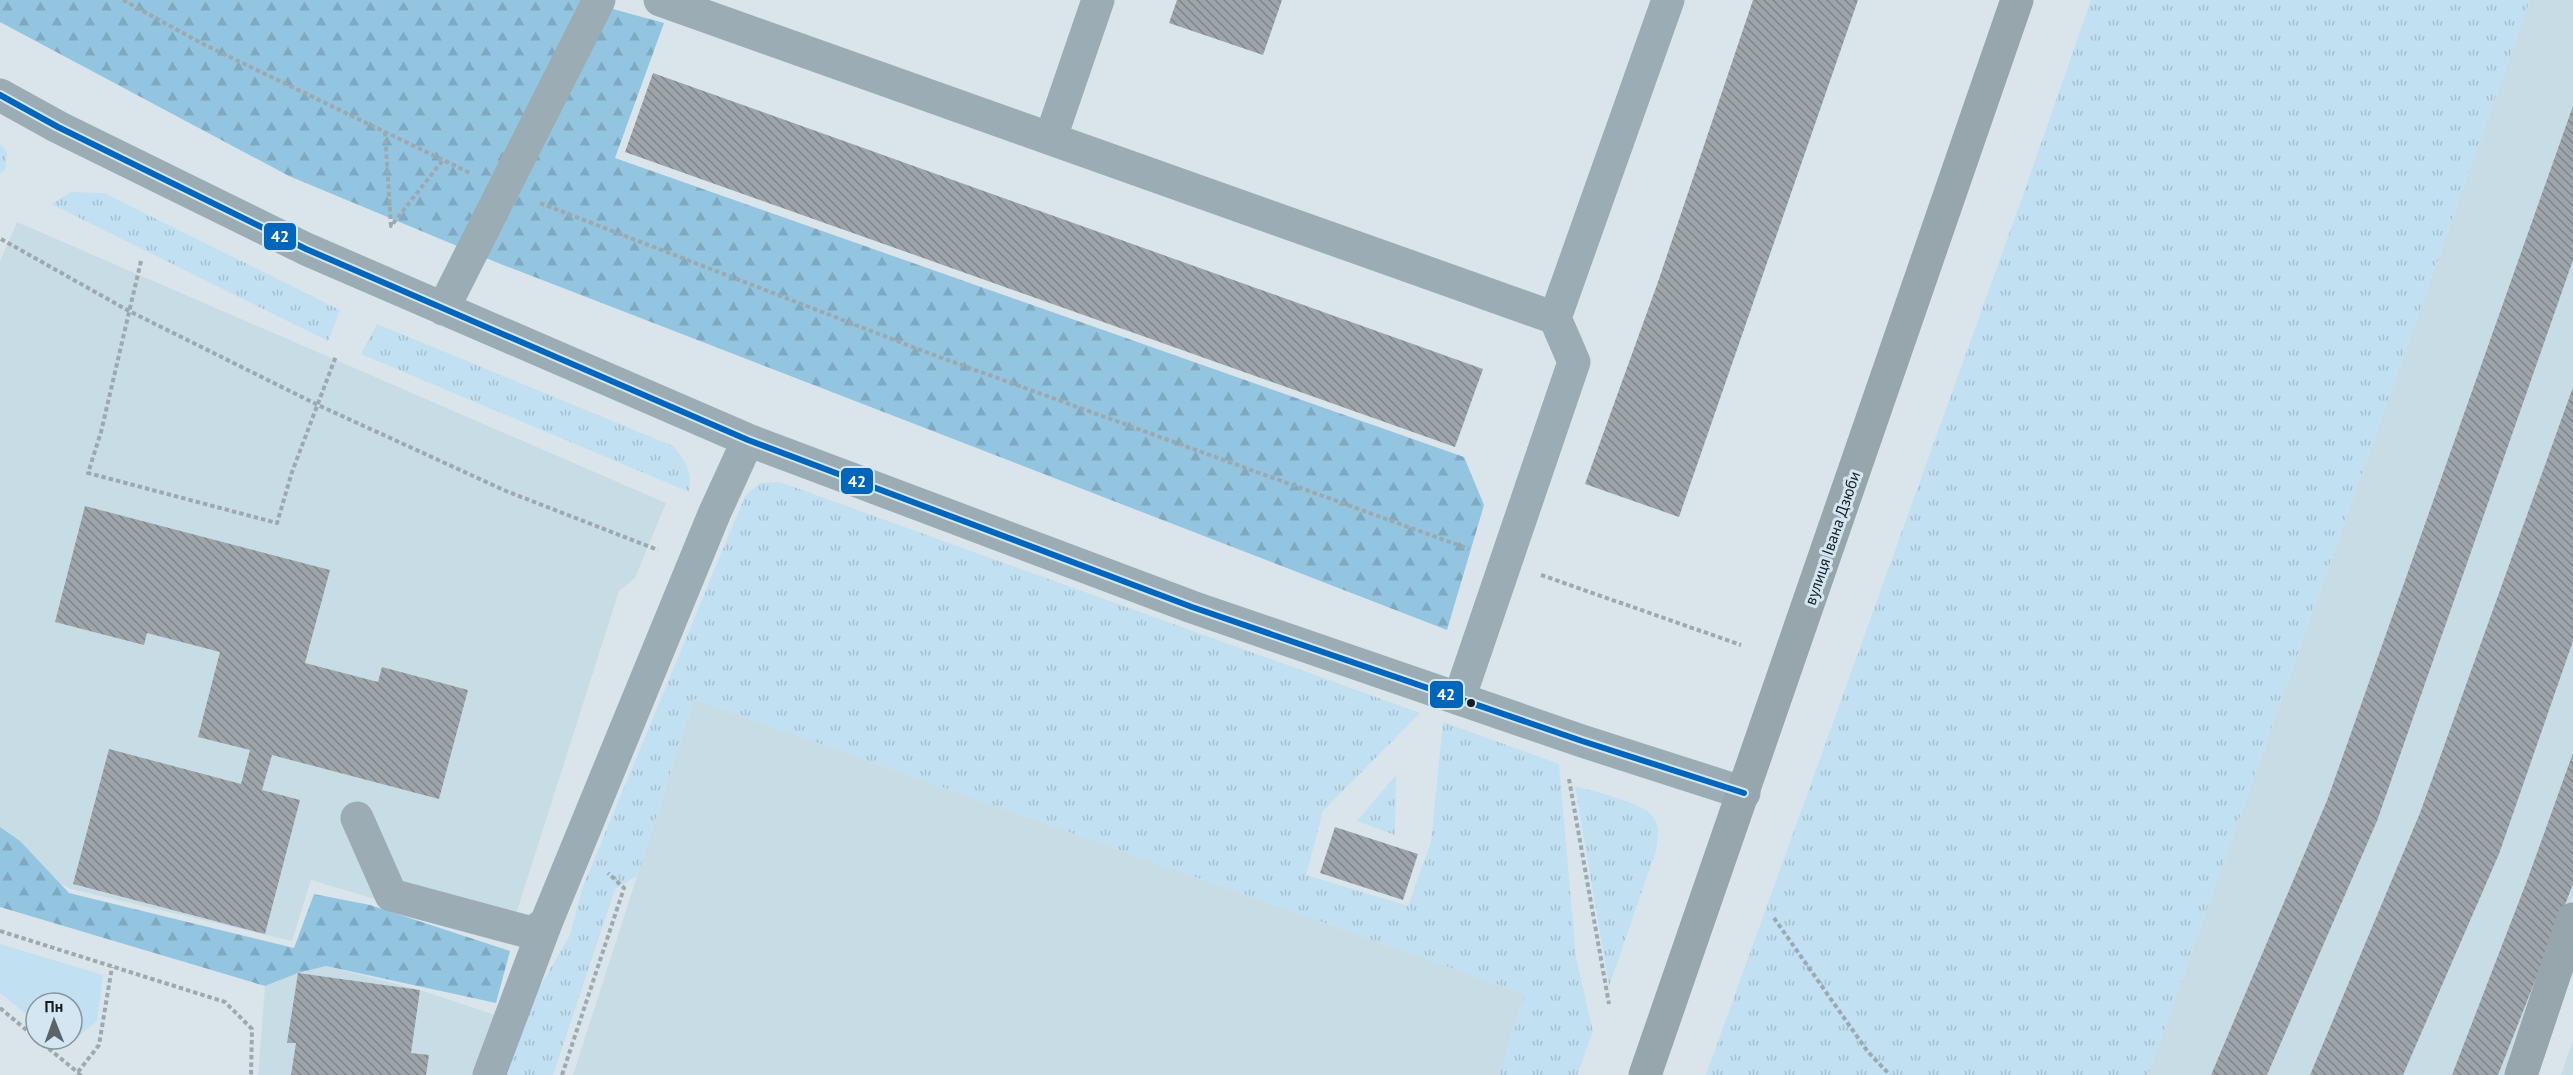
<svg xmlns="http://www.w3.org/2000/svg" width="2573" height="1075" viewBox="0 0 2573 1075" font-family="'PT Sans',sans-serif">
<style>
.built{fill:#c8dce6}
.grass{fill:url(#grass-tufts)}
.forest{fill:url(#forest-firs)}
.park{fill:#c1e0f1}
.building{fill:url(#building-back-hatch)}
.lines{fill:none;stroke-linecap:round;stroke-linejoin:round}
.path{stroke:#9ca9b0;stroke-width:4;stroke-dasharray:4.5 3;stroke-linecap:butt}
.minor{stroke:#9cacb5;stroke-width:33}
.major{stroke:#97a5ad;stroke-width:33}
.bus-1-casing{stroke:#d4e6f1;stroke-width:10}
.bus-1{stroke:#0065bd;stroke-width:6}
.bus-dot{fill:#171e22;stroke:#d4e6f1;stroke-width:2}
.labels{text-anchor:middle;stroke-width:6;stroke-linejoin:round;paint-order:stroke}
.street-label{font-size:16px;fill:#171e22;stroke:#d4e6f1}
.line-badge{stroke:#d4e6f1;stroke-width:2}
.badge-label{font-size:16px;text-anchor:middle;font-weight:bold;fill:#fff}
</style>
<defs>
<pattern id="grass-tufts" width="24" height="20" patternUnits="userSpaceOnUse" patternTransform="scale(1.5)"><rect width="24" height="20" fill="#c1e0f1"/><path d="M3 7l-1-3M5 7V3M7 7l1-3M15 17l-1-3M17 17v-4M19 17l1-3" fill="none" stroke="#a5c0ce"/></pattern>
<pattern id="forest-firs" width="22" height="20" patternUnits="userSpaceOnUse" patternTransform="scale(1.5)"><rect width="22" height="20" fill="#93c5e0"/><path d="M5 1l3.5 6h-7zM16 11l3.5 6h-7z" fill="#7ea9c0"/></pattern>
<pattern id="building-back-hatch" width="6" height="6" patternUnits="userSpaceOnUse" patternTransform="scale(1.5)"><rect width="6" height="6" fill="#9da5aa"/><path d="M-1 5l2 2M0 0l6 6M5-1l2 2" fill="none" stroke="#7f868a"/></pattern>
</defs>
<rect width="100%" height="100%" fill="#dae5eb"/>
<path class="built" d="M 2530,0 L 2573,0 L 2573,896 L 2505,1075 L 2148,1075 Z
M 17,222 L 666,503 L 635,578 L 619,591 L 508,939 L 311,880 L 292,941 L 71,889 L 0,854 L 0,261 Z
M 694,699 L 1525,994 L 1499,1075 L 573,1075 Z
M 326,966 L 420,990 L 519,1023 L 507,1075 L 258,1075 L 265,986 L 298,973 Z
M 2573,1040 L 2573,1075 L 2561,1075 Z"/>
<path class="grass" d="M 2091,0 L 2530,0 L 2148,1075 L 1706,1075 L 2021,201 Z
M 0,144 L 7,152 L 5,170 L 0,173 Z
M 71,192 L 104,193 L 340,310 L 328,341 L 51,204 Z
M 377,324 L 673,446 C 687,462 692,472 689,492 L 361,354 Z
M 780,482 L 1420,713 L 1323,811 L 1306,875 L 1408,906 L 1431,842 L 1443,722 L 1559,764 L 1576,958 L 1593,1032 L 1577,1075 L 1499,1075 L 1525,994 L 694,699 L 637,876 L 615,889 L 553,1075 L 507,1075 L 519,1023 L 570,935 L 582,889 L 745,496 L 760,483 Z
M 1396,775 L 1395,835 L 1357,821 Z
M 1575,786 C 1594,792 1644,802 1654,818 C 1660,828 1658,840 1656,851 L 1609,986 Z"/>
<path class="forest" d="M 0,0 L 580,0 L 664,23 L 615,158 L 1464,457 L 1484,505 L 1447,630 L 498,263 L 289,176 L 0,22 Z
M 0,827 L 20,841 L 69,893 L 294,948 L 314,894 L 370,905 L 510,951 L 496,1003 L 326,966 L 298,973 L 265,986 L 0,907 Z"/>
<path class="park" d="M 0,944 L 103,975 L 97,1021 L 65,1047 L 56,1039 L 72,1039 L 72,1003 L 36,1003 L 36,1022 L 0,993 Z"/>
<path class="building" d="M 1177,0 L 1282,0 L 1263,55 L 1169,23 Z
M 1753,0 L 1858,0 L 1679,517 L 1585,484 L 1658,282 Z
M 653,73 L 1483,369 L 1455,447 L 625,152 Z
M 2573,106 L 2573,260 L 2377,821 L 2267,1075 L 2211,1075 L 2328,798 Z
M 2573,387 L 2573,641 L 2499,854 L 2403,1075 L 2310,1075 L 2420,813 Z
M 85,506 L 330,570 L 305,663 L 378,682 L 382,667 L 468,690 L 439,799 L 272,755 L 262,790 L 300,800 L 265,934 L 73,884 L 109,749 L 241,784 L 250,750 L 198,737 L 220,652 L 147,633 L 144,645 L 55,622 Z
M 2573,753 L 2573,884 L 2566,902 L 2498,1075 L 2452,1075 L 2528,878 Z
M 1335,827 L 1418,854 L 1403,900 L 1320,873 Z
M 298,973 L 420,990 L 411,1053 L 429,1055 L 426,1075 L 291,1075 L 296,1043 L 287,1043 Z"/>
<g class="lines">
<path class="path" d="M 123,0 L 201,43 L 470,173
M 385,132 L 391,226 L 443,160
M 540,203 L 923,351 L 1469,549
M 1,239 L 129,311 L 318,405 L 506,491 L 658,550
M 141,261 L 101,432 L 88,473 L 277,523 L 292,472 L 336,356
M 1541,575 L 1741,645
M 1569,779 L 1609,1004
M 1774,918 L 1868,1052 L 1890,1075
M 0,931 L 225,1002 L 252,1029 L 251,1075
M 0,1008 L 36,1038
M 37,1039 L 81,1075
M 78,1072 L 99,1045 L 112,967
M 562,1075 L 624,888 L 608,873"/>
<path class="minor" d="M 660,0 L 1555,318
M 0,95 L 58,127 L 306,249 L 748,440 L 1192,607 L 1582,741 L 1744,793
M 1051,137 L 1098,0
M 443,309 L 599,0
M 1459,699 L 1574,362 L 1555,318 L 1668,0
M 357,818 L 391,895 L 532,933 L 546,923 L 715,512 L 748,440
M 489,1075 L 546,923"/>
<path class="major" d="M 1645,1075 L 2017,0
M 2521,1075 L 2573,919"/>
<defs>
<path id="bus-1" d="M 0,95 L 58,127 L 306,249 L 748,440 L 1192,607 L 1582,741 L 1744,793"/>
</defs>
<use href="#bus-1" class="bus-1-casing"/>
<use href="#bus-1" class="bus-1"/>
</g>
<circle class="bus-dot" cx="1471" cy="703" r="5"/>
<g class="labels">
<g class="street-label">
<text transform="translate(1832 538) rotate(-71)" y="6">вулиця Івана Дзюби</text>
</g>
</g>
<g class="line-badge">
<rect x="263" y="222" width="34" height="29" rx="6" fill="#0065bd"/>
<rect x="840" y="467" width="34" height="28" rx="6" fill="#0065bd"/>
<rect x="1429" y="680" width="35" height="29" rx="6" fill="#0065bd"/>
</g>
<g class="badge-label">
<text x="280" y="242">42</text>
<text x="857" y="487">42</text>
<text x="1446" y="700">42</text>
</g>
<g transform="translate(54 1021) rotate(359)"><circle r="28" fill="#d4e6f1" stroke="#88969e" stroke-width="1.5"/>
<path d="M0-4.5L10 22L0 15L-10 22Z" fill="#5b6468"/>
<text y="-9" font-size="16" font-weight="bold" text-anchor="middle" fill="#171e22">Пн</text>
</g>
</svg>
